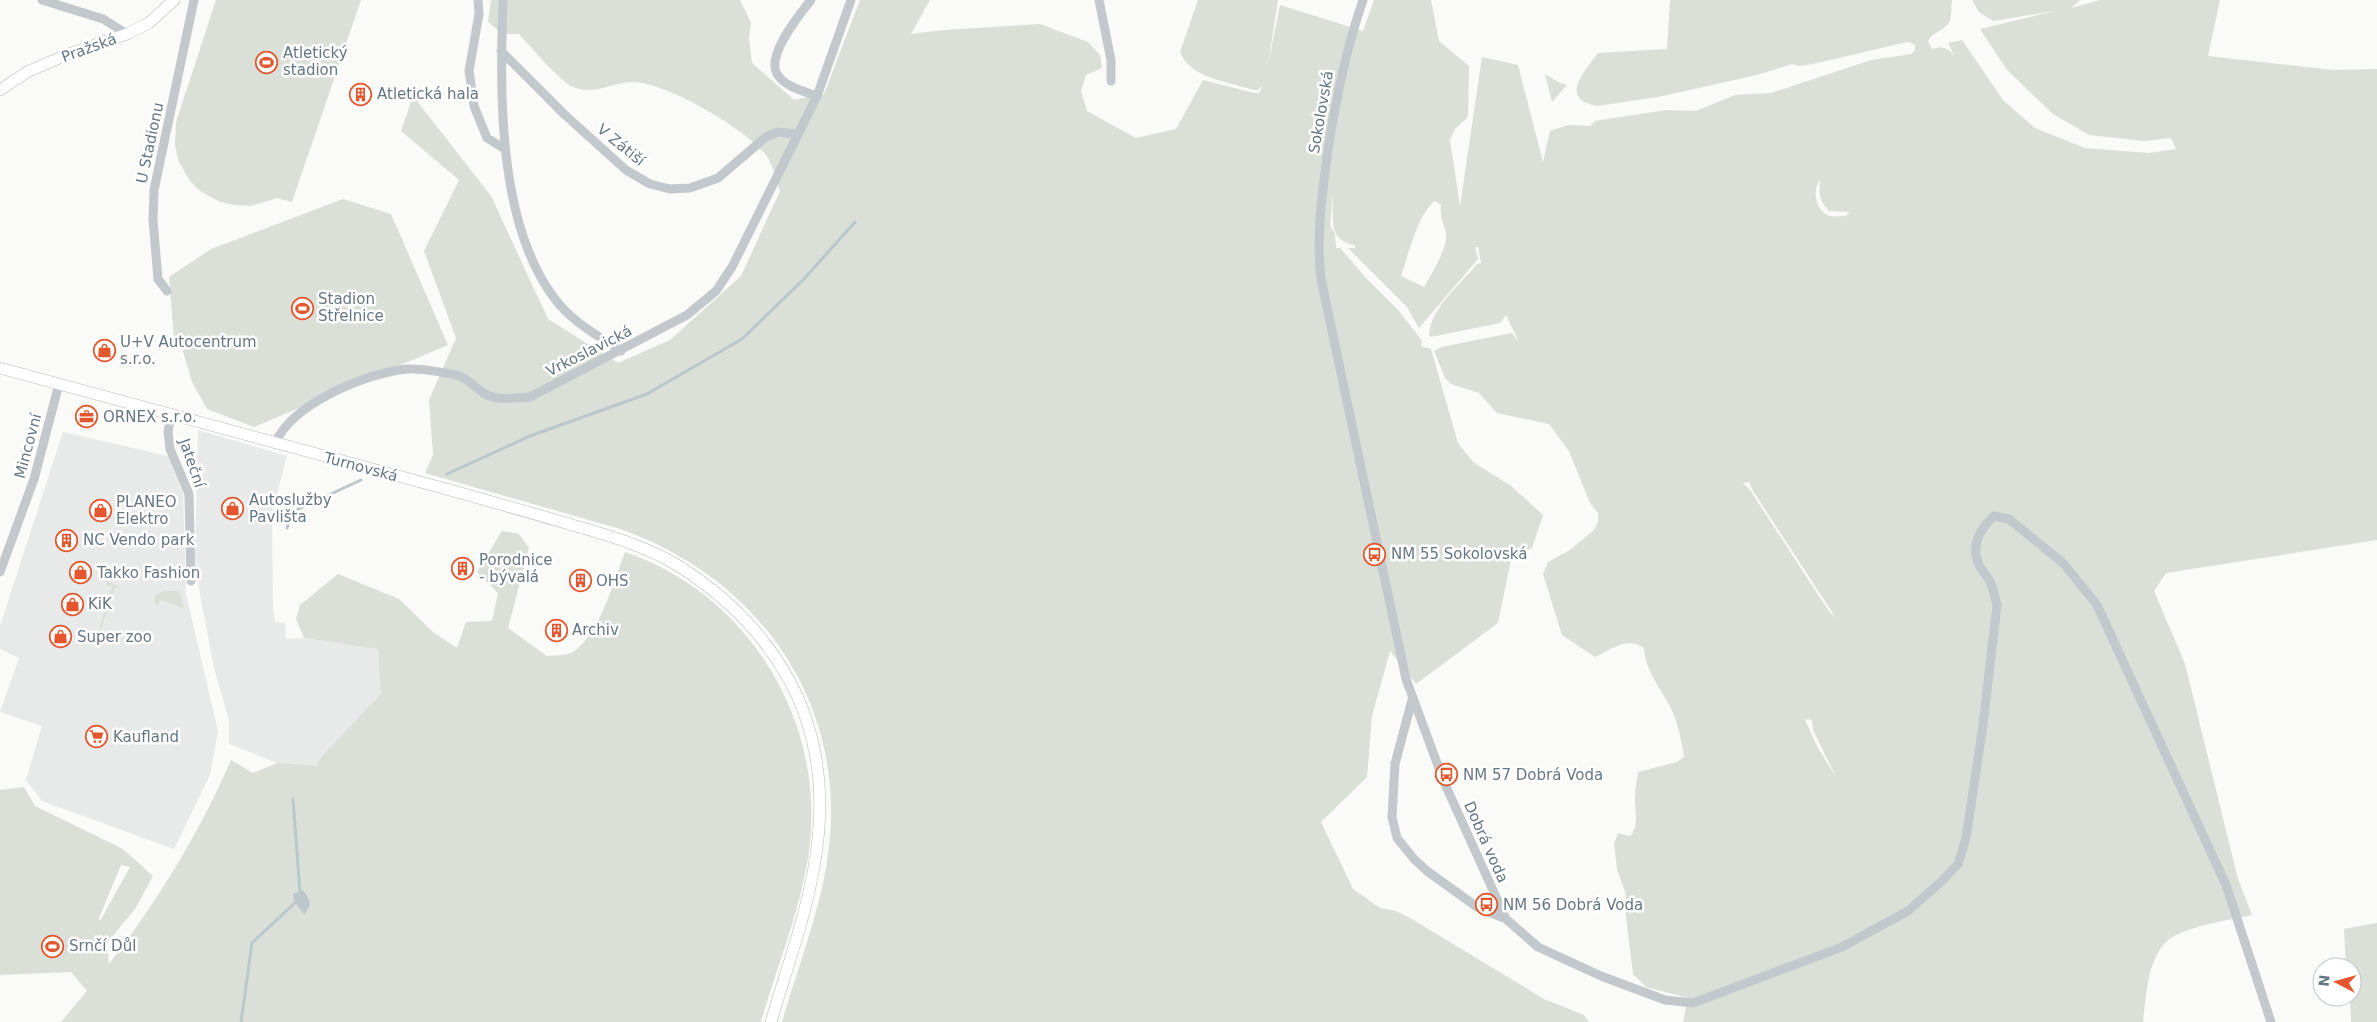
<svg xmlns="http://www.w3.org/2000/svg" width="2377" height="1022" viewBox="0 0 2377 1022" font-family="'DejaVu Sans',sans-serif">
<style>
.built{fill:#e8e9e9}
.green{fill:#dadfd7;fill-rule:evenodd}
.water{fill:#bbc7cb}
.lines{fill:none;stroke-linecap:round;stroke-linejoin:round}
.stream{stroke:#bbc7cb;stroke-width:3}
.major-casing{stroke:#b5babe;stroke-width:12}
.minor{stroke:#c3c8cc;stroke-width:9}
.major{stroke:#fff;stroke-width:11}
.labels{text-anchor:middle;stroke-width:5;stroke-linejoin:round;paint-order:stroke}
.street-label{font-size:15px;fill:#657683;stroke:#fff}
.poi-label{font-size:15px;fill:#657683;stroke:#fff;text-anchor:start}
</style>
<rect width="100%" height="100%" fill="#fafaf8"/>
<path class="built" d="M 198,430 L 287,456 L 272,512 L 273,604 L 275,622 L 285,623 L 286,639 L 304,638 L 379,649 L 382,694 L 321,757 L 317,767 L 277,763 L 229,744 L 229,721 L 214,668 L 199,589 L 195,556 Z
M 63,432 L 168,456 L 183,493 L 186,594 L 218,731 L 210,775 L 174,849 L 42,801 L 26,780 L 42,726 L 0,712 L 19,658 L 0,649 L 0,626 Z"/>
<path class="green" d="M 216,0 L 361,0 L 292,202 L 277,198 L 251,206 L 235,205 L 220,202 L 200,191 L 190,181 L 179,162 L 175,146 L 176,122 Z
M 491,0 L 740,0 L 751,23 L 749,39 L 752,63 L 794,100 L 824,94 L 860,0 L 930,0 L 911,34 L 944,30 L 1040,24 L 1088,42 L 1100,55 L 1102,68 L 1086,75 L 1081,91 L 1087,111 L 1136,138 L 1176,129 L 1203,80 L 1254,93 L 1259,93 L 1263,86 L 1257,90 L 1250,89 C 1225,81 1191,78 1180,52 L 1198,0 L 1278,0 L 1268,65 L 1280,5 L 1363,31 L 1374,0 L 1431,0 L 1439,41 L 1469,66 L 1468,117 L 1455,129 L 1450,140 L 1460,206 L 1482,57 L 1518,65 L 1543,162 L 1550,131 L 1568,125 L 1590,126 L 1595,121 L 1607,119 L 1667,110 L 1696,111 L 1735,95 L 1771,93 L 1871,60 L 1911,54 L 1915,50 L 1915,45 L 1909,42 L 1903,43 L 1813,64 L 1799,66 L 1792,64 L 1757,75 L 1658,97 L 1597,106 C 1558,99 1585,71 1598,53 L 1667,49 L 1670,0 L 1952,0 C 1951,6 1952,14 1950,20 C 1947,30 1932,32 1928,41 L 1932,49 C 1942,46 1947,47 1954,55 L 1948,43 L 1962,40 L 2003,100 L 2035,128 L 2085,148 L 2149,153 L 2176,149 L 2171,138 L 2144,141 L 2089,135 L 2053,114 L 2007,70 L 1980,29 L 2055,11 L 1993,21 L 1979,12 L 1972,0 L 2080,0 L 2071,8 L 2100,0 L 2220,0 L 2208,56 L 2334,70 L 2377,69 L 2377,540 L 2166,573 L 2154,591 L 2185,664 L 2238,879 L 2252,915 C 2230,920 2178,927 2164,944 C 2147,964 2146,997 2143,1022 L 1683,1022 L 1688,998 L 1646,987 L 1633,974 L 1625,908 L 1626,895 L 1617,869 L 1614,844 L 1618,833 L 1630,836 C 1640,826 1634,809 1635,796 C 1635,788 1637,780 1638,772 L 1677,762 L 1684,757 C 1682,743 1679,729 1674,715 C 1665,693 1645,673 1644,648 C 1627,636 1612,649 1595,657 L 1562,635 L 1543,574 L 1548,562 L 1570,550 L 1594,530 L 1598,522 L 1598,513 L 1590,503 L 1569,451 L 1549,424 L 1497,413 L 1479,393 L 1451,384 L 1445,378 L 1434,351 L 1441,347 L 1512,333 L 1519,342 L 1506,315 L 1500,323 L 1431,337 L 1429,335 C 1431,307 1460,285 1477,264 L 1481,263 L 1478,247 L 1475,247 L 1478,259 L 1419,328 L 1407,307 L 1348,248 L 1355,248 L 1355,245 C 1326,241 1334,215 1333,196 L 1330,225 L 1335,234 L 1336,248 L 1340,248 L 1367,279 L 1399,311 L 1422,341 L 1421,346 L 1431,349 L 1458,443 L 1473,462 L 1511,486 L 1543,515 L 1532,548 L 1512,555 L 1498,623 L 1416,684 L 1390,651 L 1372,716 L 1367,777 L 1321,822 L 1353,889 L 1380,908 L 1396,911 L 1410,918 L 1544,999 L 1584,1015 L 1589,1022 L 782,1022 C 799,964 822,907 829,847 C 846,700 757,577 620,529 L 425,473 L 433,455 L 429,400 L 456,338 L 424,251 L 459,180 L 401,131 L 413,96 L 491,196 L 548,319 L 618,363 L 670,340 L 741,276 L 780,191 C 776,180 773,164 766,155 C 746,129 667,83 634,82 C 612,82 591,97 571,86 C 557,78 531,47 519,34 L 502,34 L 488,22 ZM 1820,180 C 1819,194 1819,200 1829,211 L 1850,212 L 1846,216 C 1841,216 1834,217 1829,216 C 1815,210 1812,190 1820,180 ZM 1435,201 L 1441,205 C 1439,222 1446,224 1446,236 C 1447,249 1431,275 1424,287 L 1401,276 C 1408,256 1418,213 1435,201 ZM 1749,482 L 1753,491 L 1836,618 L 1828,610 L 1750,490 L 1743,483 ZM 1808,719 L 1812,720 L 1813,730 L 1836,777 L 1818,748 L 1805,720 Z
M 1545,74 L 1558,82 L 1567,85 L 1552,102 Z
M 343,199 L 391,214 L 448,345 L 254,427 L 207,409 L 192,382 L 182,348 L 174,339 L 169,277 L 211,249 Z
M 502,531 L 519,534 L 529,548 L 508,628 L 547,656 C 557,655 570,656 577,649 C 601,629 614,581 625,552 C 746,593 823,716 810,843 C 803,904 778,963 761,1022 L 61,1022 L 87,991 L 71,972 L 0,975 L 0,790 L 24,787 L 35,806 L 123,849 L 153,876 L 135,909 L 106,944 L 103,936 L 108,954 L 109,964 C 157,902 200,832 231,760 L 253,773 L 277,763 L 317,766 L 321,757 L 381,694 L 378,649 L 304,638 L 296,619 L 300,605 L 338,574 L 399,599 L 433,632 L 457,648 L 466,622 L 492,621 L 498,593 L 477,572 ZM 121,865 L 130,867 L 100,921 L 99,918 Z
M 107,581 L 122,588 L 115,587 L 98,638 L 103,640 L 100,642 L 89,639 L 91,634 L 97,636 L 112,587 L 106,585 Z
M 162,591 L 179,591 L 184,608 L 160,600 L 158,606 L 155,603 L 155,596 Z
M 2377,923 L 2377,1022 L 2351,1022 L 2350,997 L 2352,997 L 2352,967 L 2346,967 L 2344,929 Z"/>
<path class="water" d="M 292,512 L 292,523 L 276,524 L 276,513 Z
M 303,890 C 310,900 313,905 304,914 L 294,901 L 293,894 Z"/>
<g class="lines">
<path class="stream" d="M 447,474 L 530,436 L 647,394 L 742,339 L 803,280 L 855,222
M 287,528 L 292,512 L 361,480
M 293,799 L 300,893
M 241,1022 L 252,943 L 297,901"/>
<defs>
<path id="major" d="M 0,90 L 27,72 L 66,55 L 127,34 L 149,23 L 174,0
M 0,368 C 146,407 292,448 439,487 C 482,499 525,511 569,524 C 606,535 644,545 677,565 C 746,608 800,672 815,753 C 833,847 797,933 771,1022"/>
</defs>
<use href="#major" class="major-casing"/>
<path class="minor" d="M 42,0 L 103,19 L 127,34
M 478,0 L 479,14 L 469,71 L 474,106 L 487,138 L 505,149
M 503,0 C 500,92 497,223 555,299 C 572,322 597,335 621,351
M 811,0 C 800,14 766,55 777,74 C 785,87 803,91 817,96
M 1099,0 L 1111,60 L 1111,81
M 1363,0 C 1346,49 1336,98 1328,150 C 1322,194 1316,235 1321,279 L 1406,679 L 1444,782 L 1506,919
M 501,51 L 565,115 L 626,170 L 650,184 L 670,189 L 690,188 L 718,178 L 766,137 L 778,132 L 797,134
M 167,291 L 158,279 L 153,220 L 154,190 L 194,0
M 171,414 L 168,432 L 170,449 L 189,494 L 191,581
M 275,444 C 291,404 366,373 407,369 C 421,368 441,372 456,375 C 467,377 475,388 485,394 C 498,401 515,398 530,397 L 687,315 L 716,291 L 732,267 L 817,96 L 851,0
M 0,572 L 34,479 L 59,384
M 1412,700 L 1395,764 L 1392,817 L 1397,838 L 1414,859 L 1427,871 L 1477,907 L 1506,919 L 1538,947 L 1601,976 L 1665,1000 L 1693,1003 L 1842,947 L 1908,911 L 1942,881 L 1958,864 L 1966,838 L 1983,725 L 1997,605 C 1995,599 1994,592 1992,586 C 1989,578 1983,572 1979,565 C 1970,545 1980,529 1994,516 L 2009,519 L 2064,564 L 2097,605 L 2226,885 L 2271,1022"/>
<use href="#major" class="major"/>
</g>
<defs>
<symbol id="stadium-ring" viewBox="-11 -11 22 22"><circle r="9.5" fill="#fff" stroke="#e4572e" stroke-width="1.5"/><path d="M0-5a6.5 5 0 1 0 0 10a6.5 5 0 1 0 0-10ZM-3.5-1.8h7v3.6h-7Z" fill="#e4572e"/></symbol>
<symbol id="building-ring" viewBox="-11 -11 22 22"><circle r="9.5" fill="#fff" stroke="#e4572e" stroke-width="1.5"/><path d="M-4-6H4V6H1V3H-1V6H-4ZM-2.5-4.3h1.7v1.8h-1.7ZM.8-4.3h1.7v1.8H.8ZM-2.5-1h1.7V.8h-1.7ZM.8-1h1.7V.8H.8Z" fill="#e4572e"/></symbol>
<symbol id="shop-ring" viewBox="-11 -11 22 22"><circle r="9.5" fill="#fff" stroke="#e4572e" stroke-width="1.5"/><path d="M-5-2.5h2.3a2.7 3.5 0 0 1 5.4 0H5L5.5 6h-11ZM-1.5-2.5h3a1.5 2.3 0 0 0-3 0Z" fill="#e4572e"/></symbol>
<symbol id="office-ring" viewBox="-11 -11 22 22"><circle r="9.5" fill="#fff" stroke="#e4572e" stroke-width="1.5"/><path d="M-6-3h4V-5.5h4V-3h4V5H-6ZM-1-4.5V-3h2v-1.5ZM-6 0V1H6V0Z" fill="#e4572e"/></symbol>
<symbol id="bus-ring" viewBox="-11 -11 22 22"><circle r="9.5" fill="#fff" stroke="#e4572e" stroke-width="1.5"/><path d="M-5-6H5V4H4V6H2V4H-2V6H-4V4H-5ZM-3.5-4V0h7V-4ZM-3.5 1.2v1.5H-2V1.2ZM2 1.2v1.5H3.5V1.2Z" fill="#e4572e"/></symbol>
<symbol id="supermarket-ring" viewBox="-11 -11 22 22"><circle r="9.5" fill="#fff" stroke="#e4572e" stroke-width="1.5"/><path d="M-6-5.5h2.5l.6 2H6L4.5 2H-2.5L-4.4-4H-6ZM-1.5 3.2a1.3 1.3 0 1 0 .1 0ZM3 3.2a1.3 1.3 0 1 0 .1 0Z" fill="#e4572e"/></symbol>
</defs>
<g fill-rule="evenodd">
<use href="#stadium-ring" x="254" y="50" width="25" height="25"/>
<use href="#building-ring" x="348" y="82" width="25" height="25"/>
<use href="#stadium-ring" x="290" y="296" width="25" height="25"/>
<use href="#shop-ring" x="92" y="338" width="25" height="25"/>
<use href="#office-ring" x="74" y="404" width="25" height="25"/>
<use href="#shop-ring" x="220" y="496" width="25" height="25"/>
<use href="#shop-ring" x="88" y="498" width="25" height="25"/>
<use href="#building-ring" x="54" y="528" width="25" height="25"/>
<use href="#bus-ring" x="1362" y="542" width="25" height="25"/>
<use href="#building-ring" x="450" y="556" width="25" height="25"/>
<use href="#shop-ring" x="68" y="560" width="25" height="25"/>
<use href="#building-ring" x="568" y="568" width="25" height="25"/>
<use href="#shop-ring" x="60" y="592" width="25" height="25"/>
<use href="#building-ring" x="544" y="618" width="25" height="25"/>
<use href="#shop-ring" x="48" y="624" width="25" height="25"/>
<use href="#supermarket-ring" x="84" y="724" width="25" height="25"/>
<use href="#bus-ring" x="1434" y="762" width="25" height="25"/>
<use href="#bus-ring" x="1474" y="892" width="25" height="25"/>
<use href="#stadium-ring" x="40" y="934" width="25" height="25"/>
</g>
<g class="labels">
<g class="street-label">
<text transform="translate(89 48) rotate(-20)" y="5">Pražská</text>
<text transform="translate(1321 112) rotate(-80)" y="5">Sokolovská</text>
<text transform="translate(150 143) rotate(-78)" y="5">U Stadionu</text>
<text transform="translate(621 145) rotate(39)" y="5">V Zátiší</text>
<text transform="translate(589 351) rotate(-27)" y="5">Vrkoslavická</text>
<text transform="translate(28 446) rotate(-75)" y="5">Mincovní</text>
<text transform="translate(192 463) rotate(71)" y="5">Jateční</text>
<text transform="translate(361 467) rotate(15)" y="5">Turnovská</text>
<text transform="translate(1486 842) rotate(66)" y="5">Dobrá voda</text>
</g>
<g class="poi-label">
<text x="283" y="58">Atletický<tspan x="283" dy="17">stadion</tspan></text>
<text x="377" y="99">Atletická hala</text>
<text x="318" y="304">Stadion<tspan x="318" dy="17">Střelnice</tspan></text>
<text x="120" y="347">U+V Autocentrum<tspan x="120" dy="17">s.r.o.</tspan></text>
<text x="103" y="422">ORNEX s.r.o.</text>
<text x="249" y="505">Autoslužby<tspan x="249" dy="17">Pavlišta</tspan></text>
<text x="116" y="507">PLANEO<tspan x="116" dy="17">Elektro</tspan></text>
<text x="83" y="545">NC Vendo park</text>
<text x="1391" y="559">NM 55 Sokolovská</text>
<text x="479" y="565">Porodnice<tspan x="479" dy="17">- bývalá</tspan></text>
<text x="97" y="578">Takko Fashion</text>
<text x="596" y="586">OHS</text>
<text x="88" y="609">KiK</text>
<text x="572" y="635">Archiv</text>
<text x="77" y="642">Super zoo</text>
<text x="113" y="742">Kaufland</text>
<text x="1463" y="780">NM 57 Dobrá Voda</text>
<text x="1503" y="910">NM 56 Dobrá Voda</text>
<text x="69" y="951">Srnčí Důl</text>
</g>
</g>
<g transform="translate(2337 982) rotate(276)"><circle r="24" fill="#ffffff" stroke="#c1c8cd"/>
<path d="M0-4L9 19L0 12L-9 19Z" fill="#e4572e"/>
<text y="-8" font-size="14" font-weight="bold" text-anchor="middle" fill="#657683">N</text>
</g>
</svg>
